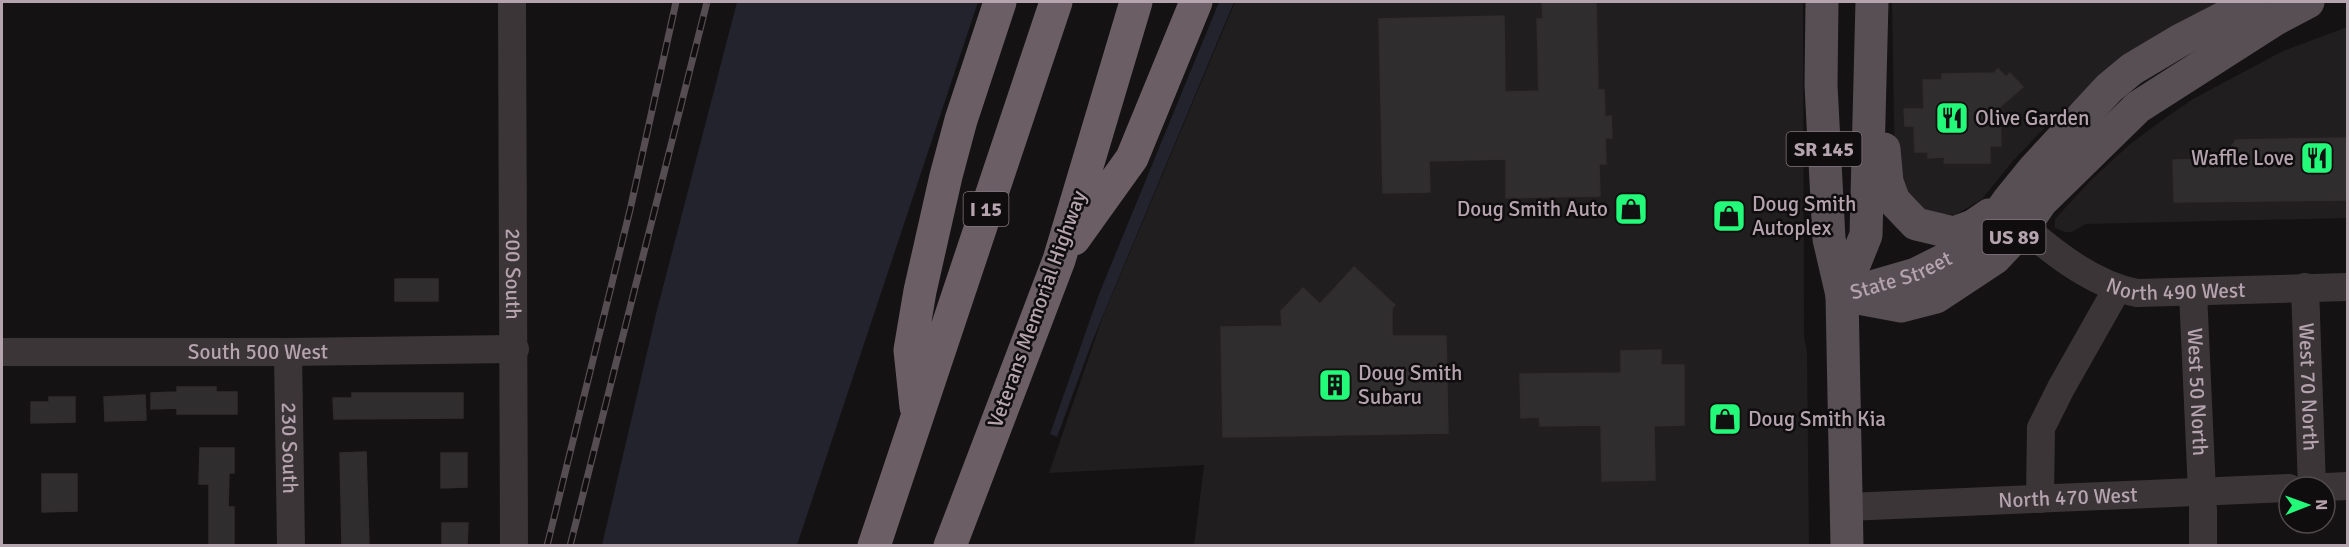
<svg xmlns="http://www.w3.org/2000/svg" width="2349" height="547" viewBox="0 0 2349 547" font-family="Signika,sans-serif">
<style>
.built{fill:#211e1f}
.green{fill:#22232c}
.building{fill:#302d2e;stroke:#302c2d;stroke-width:1.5}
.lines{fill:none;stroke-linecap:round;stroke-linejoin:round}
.minor{stroke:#3b3538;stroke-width:28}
.major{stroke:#584f54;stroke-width:33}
.highway{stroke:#6b5f65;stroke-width:33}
.rail-casing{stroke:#564d52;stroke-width:7}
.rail{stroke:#0f0d0e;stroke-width:4.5;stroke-dasharray:14;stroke-linecap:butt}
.labels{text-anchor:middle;stroke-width:5;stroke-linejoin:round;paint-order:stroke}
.shield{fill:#0f0d0e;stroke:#83767e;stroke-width:1.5}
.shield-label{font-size:20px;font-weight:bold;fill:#b5a3ae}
.poi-label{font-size:21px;fill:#b5a3ae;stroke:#0f0d0e;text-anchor:start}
.street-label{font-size:21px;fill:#b5a3ae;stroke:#0f0d0e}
</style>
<rect width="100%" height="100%" fill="#141213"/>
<path class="built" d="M 1235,2 L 1803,2 L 1804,336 L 1807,353 L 1809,545 L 1194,545 L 1204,465 L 1049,473 L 1102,319 Z
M 1892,2 L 2218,2 L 2176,25 L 2123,61 L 2051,121 L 2012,162 L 1982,199 L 1955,215 L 1929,213 L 1912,202 L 1895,178 Z
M 2347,27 L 2347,218 L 2086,224 L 2072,232 L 2065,232 L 2055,228 L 2055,219 L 2091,180 L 2129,145 L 2161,121 L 2193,99 L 2281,52 Z"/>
<path class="green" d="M 737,2 L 978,2 L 797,545 L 602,545 L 656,314 Z
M 1219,2 L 1234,2 L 1092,342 L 1057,437 L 1050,434 L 1099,294 Z"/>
<path class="building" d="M 1542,2 L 1596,2 L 1598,90 L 1604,90 L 1605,117 L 1611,116 L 1612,138 L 1605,138 L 1606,164 L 1599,164 L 1600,196 L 1506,198 L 1506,159 L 1429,161 L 1430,192 L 1383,193 L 1379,19 L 1504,16 L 1505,92 L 1539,91 L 1537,19 L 1543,19 Z
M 1998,69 L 2006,77 L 2010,73 L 2023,87 L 2000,107 L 2001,146 L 1990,146 L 1990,163 L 1944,163 L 1945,157 L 1928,158 L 1928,152 L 1915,152 L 1914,126 L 1905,126 L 1904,109 L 1924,109 L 1923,80 L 1942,80 L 1942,74 L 1994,73 Z
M 2348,138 L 2348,200 L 2174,202 L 2173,160 L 2222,159 L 2236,140 Z
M 1354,267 L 1395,305 L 1392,308 L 1392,336 L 1446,336 L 1448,433 L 1223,437 L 1221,327 L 1282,326 L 1281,311 L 1303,288 L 1320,304 Z
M 395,279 L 438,279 L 438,301 L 395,301 Z
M 1661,350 L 1661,365 L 1684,365 L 1684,425 L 1654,426 L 1655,480 L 1602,481 L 1601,425 L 1540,426 L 1539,417 L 1521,418 L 1520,374 L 1621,373 L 1621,351 Z
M 177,387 L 216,387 L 216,392 L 237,392 L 237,414 L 177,414 L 177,408 L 151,409 L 151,393 L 177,392 Z
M 352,393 L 463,393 L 463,418 L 334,419 L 333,398 L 352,398 Z
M 145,395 L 146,420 L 105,421 L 104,397 Z
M 49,397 L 75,397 L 75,422 L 31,423 L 31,402 L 49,402 Z
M 200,448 L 234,448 L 234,473 L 229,473 L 228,507 L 234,507 L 234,546 L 209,546 L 209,484 L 199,484 Z
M 366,452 L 369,546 L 342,546 L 340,453 Z
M 441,453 L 467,453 L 467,487 L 441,488 Z
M 42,474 L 77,474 L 77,511 L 42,512 Z
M 442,523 L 468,523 L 467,546 L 442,546 Z"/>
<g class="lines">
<g class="minor">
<path id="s1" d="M 512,2 L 514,546"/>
<path id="s2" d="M 2024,227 C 2056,255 2095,285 2137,293 L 2348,287"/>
<path id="s3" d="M 2305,287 L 2312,487"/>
<path id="s4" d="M 2193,292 L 2202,492"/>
<path id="s5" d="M 2,352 L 288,352 L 515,349"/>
<path id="s6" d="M 288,352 L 291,546"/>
<path d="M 2325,487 L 2348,486"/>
<path d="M 2040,499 L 2041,428 L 2061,388 L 2117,289"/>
<path id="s7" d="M 1848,507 L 2289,488"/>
<path d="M 2203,546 L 2203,509"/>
</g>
<g class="major">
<path d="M 1822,2 L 1821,85 L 1829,239 L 1842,295 L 1847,546"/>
<path d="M 1884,149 L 1887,182 L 1894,201 L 1916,224 L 1954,233 L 1973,226 L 1989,215"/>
<path id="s8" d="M 1847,294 L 1916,274 L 1962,251 L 1987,231 L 2008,201 L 2034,169 L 2109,88 L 2132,69 L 2179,41 L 2254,2"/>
<path d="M 1842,295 L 1901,306 L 1936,297 L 1995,258 L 2024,227 L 2041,202 L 2138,107 L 2274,20 L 2308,2"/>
<path d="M 1842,295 L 1866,235 L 1872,2"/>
</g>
<path class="highway" d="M 1074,239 L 1132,158 L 1196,2
M 916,407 L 910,350 L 920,291 L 946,176 L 961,120 L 1000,2
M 874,546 L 1056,2
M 950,546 L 1059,260 L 1136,2"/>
<defs>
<path id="rail" d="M 547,546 L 630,210 L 676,2
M 570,546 L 707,2"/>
</defs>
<use href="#rail" class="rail-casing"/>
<use href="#rail" class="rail"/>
</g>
<defs>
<symbol id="restaurant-square" viewBox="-11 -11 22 22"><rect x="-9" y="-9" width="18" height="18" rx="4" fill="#24fa79" stroke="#0f0d0e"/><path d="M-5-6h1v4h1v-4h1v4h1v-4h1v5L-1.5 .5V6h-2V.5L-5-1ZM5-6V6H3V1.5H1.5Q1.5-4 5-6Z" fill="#111"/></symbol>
<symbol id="shop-square" viewBox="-11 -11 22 22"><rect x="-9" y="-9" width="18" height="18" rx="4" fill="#24fa79" stroke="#0f0d0e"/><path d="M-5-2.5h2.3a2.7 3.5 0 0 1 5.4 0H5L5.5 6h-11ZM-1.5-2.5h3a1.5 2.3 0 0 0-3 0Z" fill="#111"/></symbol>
<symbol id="building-square" viewBox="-11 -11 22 22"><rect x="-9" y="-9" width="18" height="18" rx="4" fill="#24fa79" stroke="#0f0d0e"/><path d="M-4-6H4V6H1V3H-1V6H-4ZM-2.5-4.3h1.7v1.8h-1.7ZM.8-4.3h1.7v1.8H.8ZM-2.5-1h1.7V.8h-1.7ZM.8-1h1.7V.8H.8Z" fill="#111"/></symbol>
</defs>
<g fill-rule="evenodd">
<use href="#restaurant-square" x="1933" y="99" width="38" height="38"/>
<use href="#restaurant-square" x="2298" y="139" width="38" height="38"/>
<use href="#shop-square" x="1612" y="190" width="38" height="38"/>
<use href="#shop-square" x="1710" y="197" width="38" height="38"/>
<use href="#building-square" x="1316" y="366" width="38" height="38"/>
<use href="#shop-square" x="1706" y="400" width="38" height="38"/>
</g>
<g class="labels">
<g class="shield">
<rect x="1786.5" y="132" width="75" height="34" rx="4.5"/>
<rect x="963.5" y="192" width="45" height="34" rx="4.5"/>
<rect x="1982.5" y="220" width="63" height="34" rx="4.5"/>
</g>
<g class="shield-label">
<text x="1824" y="156">SR 145</text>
<text x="986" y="216">I 15</text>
<text x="2014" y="244">US 89</text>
</g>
<g class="poi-label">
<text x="1975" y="125">Olive Garden</text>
<text x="2294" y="165" text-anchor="end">Waffle Love</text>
<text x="1752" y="211">Doug Smith<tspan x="1752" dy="24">Autoplex</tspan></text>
<text x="1608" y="216" text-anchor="end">Doug Smith Auto</text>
<text x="1358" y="380">Doug Smith<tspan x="1358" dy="24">Subaru</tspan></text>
<text x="1748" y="426">Doug Smith Kia</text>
</g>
<g class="street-label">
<text dy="7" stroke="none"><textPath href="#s1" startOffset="272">200 South</textPath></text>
<text dy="7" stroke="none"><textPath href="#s8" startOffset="57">State Street</textPath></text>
<text dy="7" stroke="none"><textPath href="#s2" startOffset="171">North 490 West</textPath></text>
<text transform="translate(1037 309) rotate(-70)" y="7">Veterans Memorial Highway</text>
<text dy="7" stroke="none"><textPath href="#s5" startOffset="256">South 500 West</textPath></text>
<text dy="7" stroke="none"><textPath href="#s3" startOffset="100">West 70 North</textPath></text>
<text dy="7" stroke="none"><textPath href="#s4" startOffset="100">West 50 North</textPath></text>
<text dy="7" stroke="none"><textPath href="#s6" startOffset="96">230 South</textPath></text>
<text dy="7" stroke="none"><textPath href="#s7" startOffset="220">North 470 West</textPath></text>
</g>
</g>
<rect width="2349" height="547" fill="none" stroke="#b5a3ae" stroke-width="6"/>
<g transform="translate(2307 505) rotate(89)"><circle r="28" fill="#0f0d0e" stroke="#51494e" stroke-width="1.5"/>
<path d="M0-4.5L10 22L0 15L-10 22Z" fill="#24fa79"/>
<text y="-9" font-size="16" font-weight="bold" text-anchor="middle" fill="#b5a3ae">N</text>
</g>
</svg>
